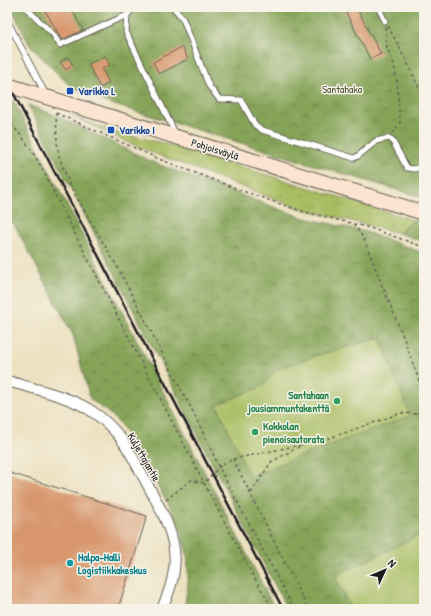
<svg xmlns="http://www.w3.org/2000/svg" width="431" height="616" viewBox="0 0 431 616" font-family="'Patrick Hand',sans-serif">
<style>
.grass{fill:url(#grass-tufts);stroke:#626c3f}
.forest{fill:url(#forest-crowns);stroke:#51603a;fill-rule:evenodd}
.garden{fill:#a8bd62;stroke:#626c3f}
.building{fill:#d7966c}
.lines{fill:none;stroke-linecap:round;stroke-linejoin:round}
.lane-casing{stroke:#656155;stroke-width:7}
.street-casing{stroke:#656155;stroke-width:12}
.secondary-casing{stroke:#656155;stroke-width:16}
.path{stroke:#656155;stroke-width:1.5;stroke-dasharray:3 3;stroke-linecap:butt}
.lane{stroke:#fff;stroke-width:5}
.street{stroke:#fff;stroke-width:10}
.secondary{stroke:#fde4d0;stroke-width:14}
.rail{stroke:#1c1c1c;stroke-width:2.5}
.transit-dot{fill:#1a4fb4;stroke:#f7f3e8;stroke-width:1.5}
.leisure-dot{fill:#2e9e5b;stroke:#f7f3e8;stroke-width:1.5}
.culture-dot{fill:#0f9aa8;stroke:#f7f3e8;stroke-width:1.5}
.labels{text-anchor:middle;stroke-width:3;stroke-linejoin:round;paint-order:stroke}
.park-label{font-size:11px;fill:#4d5434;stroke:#f7f3e8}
.transit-label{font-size:11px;font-weight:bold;fill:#164399;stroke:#f7f3e8;text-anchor:start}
.street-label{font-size:11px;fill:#1c1c1c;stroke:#f7f3e8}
.leisure-label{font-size:11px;font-weight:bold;fill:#27864d;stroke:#f7f3e8;text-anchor:end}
.culture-label{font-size:11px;font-weight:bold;fill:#0d838f;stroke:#f7f3e8;text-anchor:start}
</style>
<defs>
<pattern id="grass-tufts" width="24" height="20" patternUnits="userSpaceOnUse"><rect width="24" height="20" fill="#a8bd62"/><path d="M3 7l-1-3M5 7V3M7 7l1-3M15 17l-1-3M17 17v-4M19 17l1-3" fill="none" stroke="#90a254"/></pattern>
<pattern id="forest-crowns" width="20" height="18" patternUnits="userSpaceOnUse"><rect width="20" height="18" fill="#86a458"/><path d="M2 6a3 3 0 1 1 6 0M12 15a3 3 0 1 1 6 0" fill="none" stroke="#6d8548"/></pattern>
</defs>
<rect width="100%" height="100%" fill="#f7f3e8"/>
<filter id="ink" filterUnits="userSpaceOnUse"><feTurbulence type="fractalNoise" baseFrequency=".025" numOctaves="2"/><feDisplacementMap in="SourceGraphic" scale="8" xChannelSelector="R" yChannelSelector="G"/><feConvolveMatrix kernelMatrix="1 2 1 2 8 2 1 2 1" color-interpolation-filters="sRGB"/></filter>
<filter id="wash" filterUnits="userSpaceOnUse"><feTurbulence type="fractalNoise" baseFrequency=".012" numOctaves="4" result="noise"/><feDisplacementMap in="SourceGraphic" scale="16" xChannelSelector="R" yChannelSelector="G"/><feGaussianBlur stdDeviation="0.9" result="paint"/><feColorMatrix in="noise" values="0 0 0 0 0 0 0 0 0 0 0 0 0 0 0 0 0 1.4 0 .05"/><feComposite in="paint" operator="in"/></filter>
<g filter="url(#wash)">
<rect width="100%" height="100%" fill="#ece1c0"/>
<path class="grass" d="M 70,115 L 114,132 L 163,143 L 414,220 L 399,233 L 296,207 L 161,156 L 118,138 Z"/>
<path class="forest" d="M 11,7 L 424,7 L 424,198 L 108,103 L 70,86 L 30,46 Z
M 7,100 L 14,102 L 275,609 L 184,609 L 188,584 L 188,568 L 187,554 L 181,533 L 169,505 L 127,434 L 114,417 L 90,399 L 73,335 L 14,224 L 7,222 Z
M 28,105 L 55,115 L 157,164 L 301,217 L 366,232 L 424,253 L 424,533 L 335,576 L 351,609 L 287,609 ZM 263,386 L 292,459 L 250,477 L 217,405 Z
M 414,220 L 424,223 L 424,242 L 399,233 Z"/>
<path class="garden" d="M 380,338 L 410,416 L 292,459 L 250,477 L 217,405 L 263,386 L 276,370 L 318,355 Z
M 424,533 L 424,609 L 351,609 L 335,576 Z"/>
<g id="blocks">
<path class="building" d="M 43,7 L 70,7 L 83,30 L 62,40 Z
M 343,7 L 356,7 L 381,54 L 370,59 Z
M 182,47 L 188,59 L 159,74 L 153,62 Z
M 105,56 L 110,65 L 102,69 L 109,83 L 100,88 L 88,64 Z
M 68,57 L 73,65 L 66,70 L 60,62 Z
M 7,472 L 147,516 L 118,609 L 7,609 Z"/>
</g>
</g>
<g filter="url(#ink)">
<use href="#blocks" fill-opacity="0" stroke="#656155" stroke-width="1"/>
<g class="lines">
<defs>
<path id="lane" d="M 25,7 L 53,34 L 60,45 L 127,15
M 135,7 L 127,15 L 126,32 L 176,135
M 173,7 L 183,19 L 209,86 L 219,99 L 241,100 L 255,125 L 262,130 L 354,158 L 358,156 L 376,141 L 389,138 L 392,140 L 407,168 L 414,169 L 424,166
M 378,7 L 385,21
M 7,20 L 46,95"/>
<path id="street" d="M 7,381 C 31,388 69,396 90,410 C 101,417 111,426 119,436 C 129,448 136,464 144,478 C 156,501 171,524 174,550 C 177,571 170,590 162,609"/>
<path id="secondary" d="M 7,85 L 424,213"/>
</defs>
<use href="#lane" class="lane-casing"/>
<use href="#street" class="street-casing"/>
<use href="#secondary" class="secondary-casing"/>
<path class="path" d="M 388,26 L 411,70 L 424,100
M 385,27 L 387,48 L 393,61 L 397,82 L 400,123 L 393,133
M 56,113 L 57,142 L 59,156 L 69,184 L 118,268 L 195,416 L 221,471 L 294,609
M 56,113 L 159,159 L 240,190 L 301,211 L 367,227 L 424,247
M 7,120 C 33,145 47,178 62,209 L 204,483 L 252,574 L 273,609
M 354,224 L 364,239 L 383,288 L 401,331 L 420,383 L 424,403
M 417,414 L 424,406
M 233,459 L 308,609
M 251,493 L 271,462 L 302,445
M 166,500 L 191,480 L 204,483 L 219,467 L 233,459 L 324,440 L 401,413 L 417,414 L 424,421"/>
<use href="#lane" class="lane"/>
<use href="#street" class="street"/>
<use href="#secondary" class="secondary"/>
<path class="rail" d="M 7,81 L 283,609"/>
</g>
</g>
<g class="transit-dot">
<rect x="66" y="87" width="8" height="8" rx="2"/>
<rect x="107" y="126" width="8" height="8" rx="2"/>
</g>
<g class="leisure-dot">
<circle cx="337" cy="401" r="4"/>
<circle cx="255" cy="432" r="4"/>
</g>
<circle class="culture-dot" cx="70" cy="563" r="4"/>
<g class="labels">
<g class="park-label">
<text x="342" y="93">Santahaka</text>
</g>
<g class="transit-label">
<text x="78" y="95">Varikko L</text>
<text x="119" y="134">Varikko I</text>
</g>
<g class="street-label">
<text transform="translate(215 149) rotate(17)" y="4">Pohjoisväylä</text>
<text transform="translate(144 457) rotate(60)" y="4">Kuljettajantie</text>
</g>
<g class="leisure-label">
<text x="329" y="399">Santahaan<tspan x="329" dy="13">jousiammuntakenttä</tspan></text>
<text x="263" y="430" text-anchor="start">Kokkolan<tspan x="263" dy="13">pienoisautorata</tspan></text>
</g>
<g class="culture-label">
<text x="78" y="561">Halpa-Halli<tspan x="78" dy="13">Logistiikkakeskus</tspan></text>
</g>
</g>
<rect width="431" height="616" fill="none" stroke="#f7f3e8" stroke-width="24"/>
<g transform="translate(385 570) rotate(46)" stroke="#f7f3e8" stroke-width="3" paint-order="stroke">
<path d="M0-3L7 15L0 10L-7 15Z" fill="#1c1c1c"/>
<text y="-6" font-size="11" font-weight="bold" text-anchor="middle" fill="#1c1c1c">N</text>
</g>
</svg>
